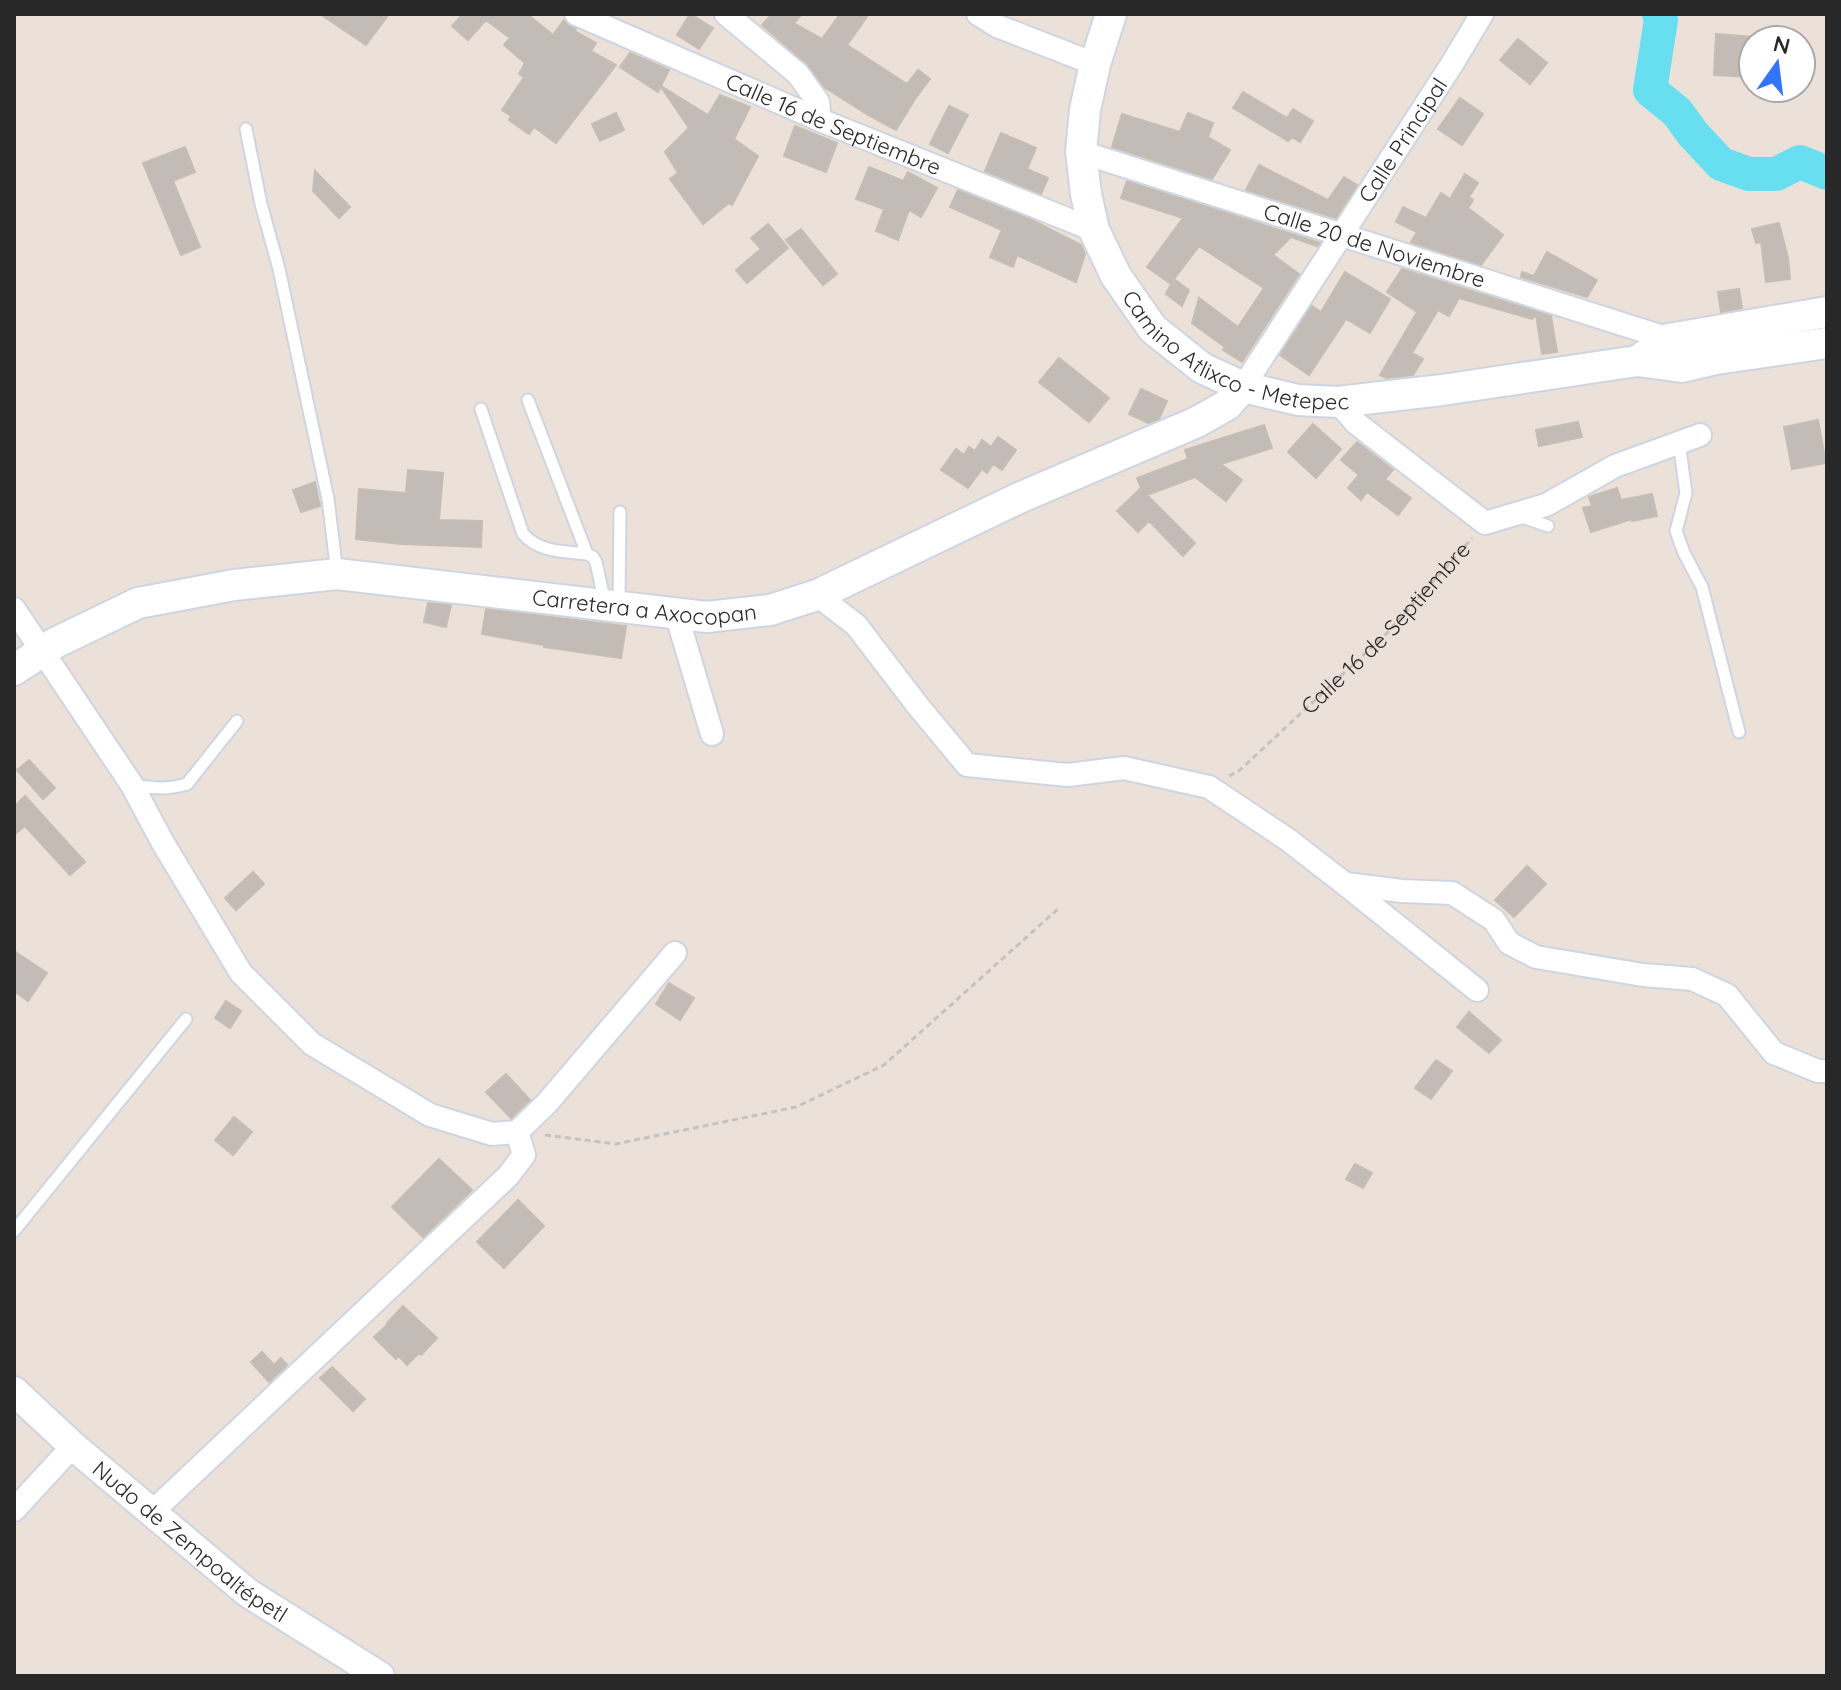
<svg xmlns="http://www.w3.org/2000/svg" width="1841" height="1690" viewBox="0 0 1841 1690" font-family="Quicksand,sans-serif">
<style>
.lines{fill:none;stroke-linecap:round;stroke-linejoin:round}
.river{stroke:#68dff1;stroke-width:34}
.building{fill:#c3bbb6;stroke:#c6bdb3;stroke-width:2}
.service-casing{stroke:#ced5e2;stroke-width:15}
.minor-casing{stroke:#ced5e2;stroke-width:26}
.tertiary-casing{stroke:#ced5e2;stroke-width:32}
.secondary-casing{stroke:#ced5e2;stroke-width:34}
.path{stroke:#c3c3c3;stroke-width:3;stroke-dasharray:6 4;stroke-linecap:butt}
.service{stroke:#fff;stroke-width:11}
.minor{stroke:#fff;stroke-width:22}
.tertiary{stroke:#fff;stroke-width:28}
.secondary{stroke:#fff;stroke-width:30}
.labels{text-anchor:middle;stroke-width:8;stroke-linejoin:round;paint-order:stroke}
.street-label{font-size:22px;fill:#282828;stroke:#fff}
</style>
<rect width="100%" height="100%" fill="#ebe1d9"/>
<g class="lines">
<path class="river" d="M 1659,14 L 1661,20 L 1650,90 L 1677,112 L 1693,134 L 1721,164 L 1749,174 L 1776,174 L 1800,162 L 1827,173"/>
</g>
<path class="building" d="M 320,14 L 389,14 L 366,45 Z
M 463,14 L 527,14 L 553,35 L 564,20 L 570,26 L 576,29 L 575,31 L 596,43 L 591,51 L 616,65 L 556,143 L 534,127 L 529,134 L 509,120 L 511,116 L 502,110 L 524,77 L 519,74 L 525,63 L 504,45 L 510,38 L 486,20 L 468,40 L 452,26 Z
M 690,14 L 713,28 L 699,49 L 677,35 Z
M 772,14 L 802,14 L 794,23 L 822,39 L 840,14 L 869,14 L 847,45 L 907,84 L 918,70 L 930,79 L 915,99 L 896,130 L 868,115 L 824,87 L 807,64 L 762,25 Z
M 1716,34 L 1753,37 L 1753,77 L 1714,75 Z
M 1518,39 L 1547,63 L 1530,84 L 1500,60 Z
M 630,53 L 669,70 L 661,86 L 708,115 L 720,95 L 750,107 L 734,139 L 758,156 L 732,205 L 729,203 L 703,224 L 670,179 L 678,173 L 665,152 L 689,128 L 661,87 L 658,92 L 620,67 Z
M 1243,92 L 1287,118 L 1293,109 L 1313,121 L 1300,142 L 1292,137 L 1288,141 L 1233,108 Z
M 1460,98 L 1483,114 L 1462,145 L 1438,129 Z
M 949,106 L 968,115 L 948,153 L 930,144 Z
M 616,113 L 624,130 L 600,141 L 592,124 Z
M 1188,113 L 1213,123 L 1208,137 L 1230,150 L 1212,179 L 1112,147 L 1122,114 L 1180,132 Z
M 795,126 L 837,143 L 826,172 L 784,156 Z
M 1001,133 L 1036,148 L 1027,169 L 1048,178 L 1041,194 L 985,171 Z
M 185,147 L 195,172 L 173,181 L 200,247 L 181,255 L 143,163 Z
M 1259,165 L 1328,200 L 1344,177 L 1357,185 L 1336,218 L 1246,190 Z
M 869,167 L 903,181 L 908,172 L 937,188 L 921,217 L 909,210 L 898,240 L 876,231 L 884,209 L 856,199 Z
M 315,171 L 350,207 L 339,218 L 313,191 Z
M 1465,174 L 1478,183 L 1469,197 L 1473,200 L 1468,208 L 1503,235 L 1481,265 L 1413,243 L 1411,242 L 1417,232 L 1396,222 L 1403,207 L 1426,218 L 1441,193 L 1450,199 Z
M 1127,181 L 1320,243 L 1317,246 L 1291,237 L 1273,255 L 1299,274 L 1242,362 L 1223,350 L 1225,347 L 1192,323 L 1199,298 L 1238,327 L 1264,288 L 1199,246 L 1174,279 L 1189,290 L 1182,306 L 1166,294 L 1171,284 L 1147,267 L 1183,218 L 1121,198 Z
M 958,190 L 1030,219 L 1081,245 L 1085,254 L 1076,282 L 1017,255 L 1013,267 L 990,257 L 1002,230 L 950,207 Z
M 1779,223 L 1788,258 L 1790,279 L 1766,282 L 1761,242 L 1756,243 L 1752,229 Z
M 768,224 L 788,248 L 747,283 L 736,270 L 761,249 L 751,238 Z
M 801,229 L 837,274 L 823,285 L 786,240 Z
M 1547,252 L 1597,280 L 1587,297 L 1521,277 L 1522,272 L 1534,276 Z
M 1402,269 L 1551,316 L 1557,352 L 1542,354 L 1536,315 L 1532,319 L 1459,298 L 1449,316 L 1438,310 L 1412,353 L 1423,359 L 1413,375 L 1386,378 L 1380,375 L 1417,312 L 1387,292 Z
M 1345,272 L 1390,299 L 1370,333 L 1346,319 L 1309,375 L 1280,355 L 1312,306 L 1321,312 Z
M 1739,289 L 1742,308 L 1721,312 L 1718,292 Z
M 1059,358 L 1109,398 L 1089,422 L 1039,382 Z
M 1141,389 L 1167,401 L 1159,419 L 1148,423 L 1129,414 Z
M 1818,420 L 1826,463 L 1792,469 L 1784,427 Z
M 1578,422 L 1582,437 L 1539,446 L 1536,430 Z
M 1313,424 L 1341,449 L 1316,478 L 1288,452 Z
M 1264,425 L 1272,448 L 1221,464 L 1242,480 L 1226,501 L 1195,477 L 1147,495 L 1195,543 L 1183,556 L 1149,521 L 1138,532 L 1117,511 L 1141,488 L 1137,478 L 1188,459 L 1185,450 Z
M 998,437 L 1016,450 L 1002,470 L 993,464 L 987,473 L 982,469 L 968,488 L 941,470 L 956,449 L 964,455 L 969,447 L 975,451 L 982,440 L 991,447 Z
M 1357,442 L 1393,470 L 1385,479 L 1411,498 L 1398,515 L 1367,492 L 1361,500 L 1348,488 L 1359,475 L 1341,460 Z
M 408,470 L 443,473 L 439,520 L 482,521 L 481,547 L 401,544 L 356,539 L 359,489 L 406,493 Z
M 315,482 L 320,506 L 301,512 L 293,490 Z
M 1617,488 L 1621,500 L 1652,494 L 1657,516 L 1632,521 L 1632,519 L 1591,532 L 1583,508 L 1592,506 L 1589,497 Z
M 428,603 L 451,605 L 446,627 L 424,622 Z
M 486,609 L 626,626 L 621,658 L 544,647 L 544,645 L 482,634 Z
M 29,760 L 55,788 L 43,799 L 17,770 Z
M 25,796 L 85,862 L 70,875 L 25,826 L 14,835 L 14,807 Z
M 1527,866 L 1546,884 L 1514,917 L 1495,900 Z
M 253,872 L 264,884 L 236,910 L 225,898 Z
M 14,951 L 47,973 L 28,1001 L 14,991 Z
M 669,983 L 694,998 L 680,1020 L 656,1004 Z
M 226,1001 L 241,1011 L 230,1028 L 215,1018 Z
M 1469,1012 L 1501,1040 L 1489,1053 L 1457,1027 Z
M 1436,1060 L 1452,1071 L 1431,1099 L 1415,1088 Z
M 506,1074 L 530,1100 L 511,1118 L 486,1092 Z
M 234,1117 L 252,1132 L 233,1155 L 215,1140 Z
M 439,1159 L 472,1190 L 423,1237 L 392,1207 Z
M 1355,1164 L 1372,1173 L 1363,1188 L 1346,1179 Z
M 518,1200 L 544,1226 L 504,1268 L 477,1242 Z
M 403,1306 L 437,1338 L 421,1355 L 419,1353 L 407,1365 L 399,1356 L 396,1359 L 374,1337 L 388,1324 L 387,1323 Z
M 262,1352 L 274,1365 L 281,1358 L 287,1365 L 269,1382 L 251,1362 Z
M 332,1367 L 365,1399 L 353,1411 L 320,1378 Z"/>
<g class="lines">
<defs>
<path id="service" d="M 246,129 L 261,204 L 279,269 L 328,499 L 337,573
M 528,400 L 587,554
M 481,409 L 523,534 C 541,553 562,551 587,554 L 593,557 L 596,562 L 605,604
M 1679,442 L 1686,493 L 1676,531 L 1684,553 L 1702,587 L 1739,732
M 1519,518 L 1525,518 L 1548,526
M 619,606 L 620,512
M 132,785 C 152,788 168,790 187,784 L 237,721
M 14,1231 L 186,1019"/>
<g id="minor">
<path id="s2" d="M 576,14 L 820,120 L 1094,230"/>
<path d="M 726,14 L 798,74 L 818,102 L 820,120"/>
<path d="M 978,14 L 997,26 L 1095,64"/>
<path id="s3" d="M 1081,152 L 1669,339 L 1673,348"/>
<path id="s4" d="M 1243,387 L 1452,64 L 1482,14"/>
<path d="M 1338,402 L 1356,423 L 1485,523 L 1546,505 L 1615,466 L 1700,435"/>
<path d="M 817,595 L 856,625 L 918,706 L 967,765 L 1068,775 L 1124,768 L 1209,787 L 1287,839 L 1345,884 L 1477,990"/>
<path d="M 14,609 L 132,785 L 163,843 L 241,973 L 312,1044 L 430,1115 L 492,1134 L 517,1132 L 547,1103 L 675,953"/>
<path d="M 676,613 L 712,734"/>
<path d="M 1346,884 L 1402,891 L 1452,893 L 1494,920 L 1509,943 L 1536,957 L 1643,975 L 1692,979 L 1727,995 L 1774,1053 L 1818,1071 L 1827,1071"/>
<path d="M 14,1510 L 73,1446"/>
<path d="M 152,1512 L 508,1176 L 524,1155 L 517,1132"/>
</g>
<g id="tertiary">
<path id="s5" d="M 14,1391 L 73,1446 L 248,1593 L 380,1676"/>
</g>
<g id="secondary">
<path id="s6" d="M 1111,14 L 1095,64 L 1085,110 L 1081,152 L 1086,194 L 1094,230 L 1116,276 L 1153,329 L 1202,368 L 1243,387 L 1298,400 L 1338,402 L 1442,390 L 1637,361 L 1682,367 L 1716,359 L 1827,343"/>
<path d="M 1637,361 L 1669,339 L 1827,312"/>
<path id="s7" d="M 14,670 L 55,643 L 138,603 L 234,585 L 337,574 L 707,617 L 770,610 L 817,595 L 1019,498 L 1197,422 L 1227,405 L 1243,387"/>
</g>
</defs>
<use href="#service" class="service-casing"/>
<use href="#minor" class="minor-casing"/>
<use href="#tertiary" class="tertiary-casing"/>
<use href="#secondary" class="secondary-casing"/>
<g class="path">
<path id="s1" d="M 1229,776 L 1240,770 L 1387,633 L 1472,538"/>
<path d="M 545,1135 L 616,1144 L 796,1107 L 884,1065 L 1059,908"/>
</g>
<use href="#service" class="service"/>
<use href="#minor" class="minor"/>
<use href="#tertiary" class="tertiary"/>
<use href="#secondary" class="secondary"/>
</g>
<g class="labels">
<g class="street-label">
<text dy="8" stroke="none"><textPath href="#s2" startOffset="280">Calle 16 de Septiembre</textPath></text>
<text dy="8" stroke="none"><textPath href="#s4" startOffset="294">Calle Principal</textPath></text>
<text dy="8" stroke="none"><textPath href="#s3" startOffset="308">Calle 20 de Noviembre</textPath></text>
<text dy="8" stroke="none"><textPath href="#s6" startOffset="422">Camino Atlixco - Metepec</textPath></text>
<text dy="8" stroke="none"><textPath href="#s7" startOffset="652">Carretera a Axocopan</textPath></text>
<text dy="8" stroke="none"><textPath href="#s1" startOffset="216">Calle 16 de Septiembre</textPath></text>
<text dy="8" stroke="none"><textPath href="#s5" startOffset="232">Nudo de Zempoaltépetl</textPath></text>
</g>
</g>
<rect width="1841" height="1690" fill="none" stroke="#282828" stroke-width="32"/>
<g transform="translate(1777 64) rotate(14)"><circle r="38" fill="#ffffff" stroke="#a9a9a9" stroke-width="2"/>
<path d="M0-6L14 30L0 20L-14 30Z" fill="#3373fe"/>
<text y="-12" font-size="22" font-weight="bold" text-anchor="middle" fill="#282828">N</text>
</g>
</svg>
